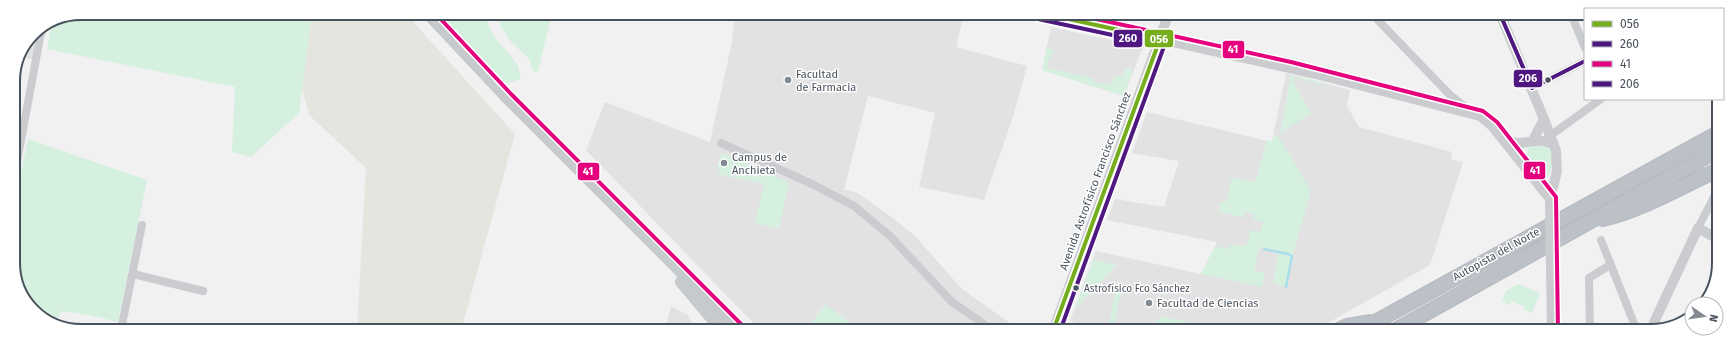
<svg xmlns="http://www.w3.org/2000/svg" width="1732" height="344" viewBox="0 0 1732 344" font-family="'Fira Sans',sans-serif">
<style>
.commercial{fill:#e6e4df}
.education{fill:#e3e2e3}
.green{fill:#d6f0e0}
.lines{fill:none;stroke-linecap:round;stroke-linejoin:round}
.stream{stroke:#aadeed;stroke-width:2.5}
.motorway-casing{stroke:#b6bac0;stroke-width:16}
.minor{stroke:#cacccf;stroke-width:8}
.tertiary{stroke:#cacccf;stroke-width:10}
.secondary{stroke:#ccced1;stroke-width:11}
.primary{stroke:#c6cacd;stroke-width:12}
.motorway{stroke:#bbc1c6;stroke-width:14}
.tertiary-bridge{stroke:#cacccf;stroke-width:10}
.bus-1-casing{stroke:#fff;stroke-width:7}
.bus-2-casing{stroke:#fff;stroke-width:7}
.bus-3-casing{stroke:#fff;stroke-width:7}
.bus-4-casing{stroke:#fff;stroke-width:7}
.bus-1{stroke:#75ad1c;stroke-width:4}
.bus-2{stroke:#4f1780;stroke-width:4}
.bus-3{stroke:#e5007d;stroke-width:4}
.bus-4{stroke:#4f1780;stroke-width:4}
.poi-dot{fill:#838a91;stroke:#fff;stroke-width:1.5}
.bus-dot{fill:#48525d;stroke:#fff;stroke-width:1.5}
.labels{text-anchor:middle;stroke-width:3;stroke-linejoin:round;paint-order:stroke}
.bus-label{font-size:10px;fill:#48525d;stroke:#fff;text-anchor:start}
.poi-label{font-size:11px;fill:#48525d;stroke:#fff;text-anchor:start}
.street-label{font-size:11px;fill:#48525d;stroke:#fff}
.rim{fill:none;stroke:#48525d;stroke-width:2}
.line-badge{stroke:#fff;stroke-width:1.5}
.badge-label{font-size:11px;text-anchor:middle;font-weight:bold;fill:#fff}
</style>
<rect width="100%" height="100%" fill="#f1f1f1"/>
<path class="commercial" d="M 312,13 L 405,13 L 515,134 L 462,327 L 463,331 L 357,330 L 366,168 L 309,115 L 302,89 Z"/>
<path class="education" d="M 735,13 L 964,13 L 956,47 L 1027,66 L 1013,117 L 984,200 L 919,187 L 935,113 L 868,96 L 844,190 L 856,192 L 893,218 L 915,236 L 962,289 L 1021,331 L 761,331 L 586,150 L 605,102 L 710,142 L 732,42 Z
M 1051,27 L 1143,47 L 1124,96 L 1042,70 Z
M 28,41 L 37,46 L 34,60 L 19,57 L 13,93 L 13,81 L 18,55 L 25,47 Z
M 1286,73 L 1350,90 L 1347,106 L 1359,127 L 1452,152 L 1451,159 L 1463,162 L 1430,265 L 1314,331 L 1099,331 L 1070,321 L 1096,251 L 1201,274 L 1217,242 L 1107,220 L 1115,199 L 1164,207 L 1179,161 L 1132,153 L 1147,112 L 1272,142 Z
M 671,306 L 688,315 L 696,331 L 665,331 Z"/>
<path class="green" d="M 81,13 L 312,13 L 299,113 L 251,157 L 232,152 L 235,87 L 47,49 L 53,19 Z
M 436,13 L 478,13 L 485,18 L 495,38 L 512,57 L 518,66 L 521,79 L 505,84 L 443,23 Z
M 496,13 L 552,14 L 538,72 L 533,71 L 529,59 L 511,42 L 501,27 Z
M 1047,48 L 1054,50 L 1048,61 L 1047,68 L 1093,78 L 1095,82 L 1111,85 L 1116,76 L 1122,77 L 1126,67 L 1133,70 L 1124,96 L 1042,70 Z
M 1291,75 L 1321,82 L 1323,85 L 1294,77 L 1293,82 L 1311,114 L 1280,133 Z
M 1274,134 L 1279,137 L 1311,191 L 1295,247 L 1287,287 L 1277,285 L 1273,281 L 1279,251 L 1260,247 L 1254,270 L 1265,273 L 1262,287 L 1201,274 L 1215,246 L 1228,249 L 1229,245 L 1242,246 L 1247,244 L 1251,230 L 1261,232 L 1263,222 L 1253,220 L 1254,214 L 1244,212 L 1243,218 L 1219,212 L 1220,206 L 1217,205 L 1222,202 L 1226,202 L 1232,177 L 1255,182 L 1267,140 L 1272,142 Z
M 28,139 L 147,180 L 118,322 L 89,315 L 61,311 L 57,324 L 36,314 L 15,281 L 14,205 Z
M 1535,143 C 1539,144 1545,145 1548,147 C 1555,153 1553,175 1545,179 C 1535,179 1524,162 1527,152 C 1528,147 1531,145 1535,143 Z
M 721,153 L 789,182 L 779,229 L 755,223 L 764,184 L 718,174 L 720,169 L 717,168 Z
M 1093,260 L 1117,265 L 1075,309 Z
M 1518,284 L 1540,293 L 1532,313 L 1524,310 L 1525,307 L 1511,301 L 1510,305 L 1502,302 L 1506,291 Z
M 1121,291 L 1113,331 L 1107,331 L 1115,295 Z
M 825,304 L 862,331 L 823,331 L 812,322 Z
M 1162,317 L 1193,323 L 1207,331 L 1155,331 L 1157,320 Z"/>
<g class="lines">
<path class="stream" d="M 1264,249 L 1288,254 L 1292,256 L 1286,287"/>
<defs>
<path id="motorway" d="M 1603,219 C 1644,209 1680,187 1718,170
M 1337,331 L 1347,326 L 1369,322
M 1359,331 L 1718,133
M 1394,331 L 1718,150"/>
</defs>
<use href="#motorway" class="motorway-casing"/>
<path class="minor" d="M 1372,14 L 1450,95 L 1473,113
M 1571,14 L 1585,48
M 1532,88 L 1585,61
M 1547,138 L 1601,99
M 721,143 L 812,184 L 854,206 L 890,236 L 952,302 L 994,331
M 14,178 L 42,27
M 1698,228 L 1718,189
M 1601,240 L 1637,331
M 133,274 L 203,291
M 121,330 L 142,225
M 1590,331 L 1589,278 L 1610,265"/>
<path class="tertiary" d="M 1500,14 L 1544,119 L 1556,151 L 1557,171 L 1550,199
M 1160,39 L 1316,74 L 1480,116 L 1492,126 L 1550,199
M 1504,138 C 1524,151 1531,134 1553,144
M 1533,140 L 1544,119
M 1551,268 L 1552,331
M 1053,331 L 1169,13
M 1650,331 L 1698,228 L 1718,239"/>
<path class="secondary" d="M 1039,13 L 1160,39"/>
<path class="primary" d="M 427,13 L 507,98 L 740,331
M 681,282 L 722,331"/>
<use href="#motorway" class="motorway"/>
<path class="tertiary-bridge" d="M 1550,199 L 1551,268"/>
<defs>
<path id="bus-1" d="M 1041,13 L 1160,39
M 1053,331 L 1160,39"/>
<path id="bus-2" d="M 1038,19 L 1159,45
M 1060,331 L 1166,41"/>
<path id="bus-3" d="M 435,13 L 511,94 L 744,327
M 1069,13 L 1291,62 L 1483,111 L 1497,122 L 1556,197 L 1558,331"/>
<path id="bus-4" d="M 1500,14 L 1532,88 L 1585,61"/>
</defs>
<use href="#bus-1" class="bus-1-casing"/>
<use href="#bus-2" class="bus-2-casing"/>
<use href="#bus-3" class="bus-3-casing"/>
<use href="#bus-4" class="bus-4-casing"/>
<use href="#bus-1" class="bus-1"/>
<use href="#bus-2" class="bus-2"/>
<use href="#bus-3" class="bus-3"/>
<use href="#bus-4" class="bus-4"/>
</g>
<g class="poi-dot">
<circle cx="788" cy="80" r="4"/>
<circle cx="724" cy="163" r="4"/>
<circle cx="1149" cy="303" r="4"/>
</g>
<g class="bus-dot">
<circle cx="1548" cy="80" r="3.5"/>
<circle cx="1076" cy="288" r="3.5"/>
</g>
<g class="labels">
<g class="bus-label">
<text x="1084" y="292">Astrofísico Fco Sánchez</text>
</g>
<g class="poi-label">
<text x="796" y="78">Facultad<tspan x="796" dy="13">de Farmacia</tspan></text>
<text x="732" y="161">Campus de<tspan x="732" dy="13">Anchieta</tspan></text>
<text x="1157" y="307">Facultad de Ciencias</text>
</g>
<g class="street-label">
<text transform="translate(1095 181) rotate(-70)" y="4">Avenida Astrofísico Francisco Sánchez</text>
<text transform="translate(1496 254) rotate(-29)" y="4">Autopista del Norte</text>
</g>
</g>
<path d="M0 0H1732V344H0ZM81 20H1651A61 61 0 0 1 1712 81V263A61 61 0 0 1 1651 324H81A61 61 0 0 1 20 263V81A61 61 0 0 1 81 20Z" fill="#fff" fill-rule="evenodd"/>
<path class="rim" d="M81 20H1651A61 61 0 0 1 1712 81V263A61 61 0 0 1 1651 324H81A61 61 0 0 1 20 263V81A61 61 0 0 1 81 20Z"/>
<g class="line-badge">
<rect x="1113" y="29" width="30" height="19" rx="4" fill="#4f1780"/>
<rect x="1144" y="29" width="30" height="19" rx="4" fill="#75ad1c"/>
<rect x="1222" y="40" width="23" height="19" rx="4" fill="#e5007d"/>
<rect x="1513" y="69" width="30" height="19" rx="4" fill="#4f1780"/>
<rect x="1523" y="161" width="23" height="19" rx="4" fill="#e5007d"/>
<rect x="577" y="162" width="23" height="19" rx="4" fill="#e5007d"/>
</g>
<g class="badge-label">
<text x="1128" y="42">260</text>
<text x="1159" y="43">056</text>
<text x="1233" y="53">41</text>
<text x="1528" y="82">206</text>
<text x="1535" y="174">41</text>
<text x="588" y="175">41</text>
</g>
<rect x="1584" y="8" width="140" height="92" fill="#ffffff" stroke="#b6babe"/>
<rect x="1592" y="21" width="20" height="6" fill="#75ad1c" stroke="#b6babe"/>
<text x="1620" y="28" font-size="12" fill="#48525d">056</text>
<rect x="1592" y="41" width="20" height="6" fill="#4f1780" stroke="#b6babe"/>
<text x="1620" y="48" font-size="12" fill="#48525d">260</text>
<rect x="1592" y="61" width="20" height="6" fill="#e5007d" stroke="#b6babe"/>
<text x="1620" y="68" font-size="12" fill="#48525d">41</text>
<rect x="1592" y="81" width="20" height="6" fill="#4f1780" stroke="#b6babe"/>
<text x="1620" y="88" font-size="12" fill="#48525d">206</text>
<g transform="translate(1704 316) rotate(103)"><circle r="19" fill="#ffffff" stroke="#b6babe"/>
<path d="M0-3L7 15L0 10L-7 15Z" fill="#838a91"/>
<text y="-6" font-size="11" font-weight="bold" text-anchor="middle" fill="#48525d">N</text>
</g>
</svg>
